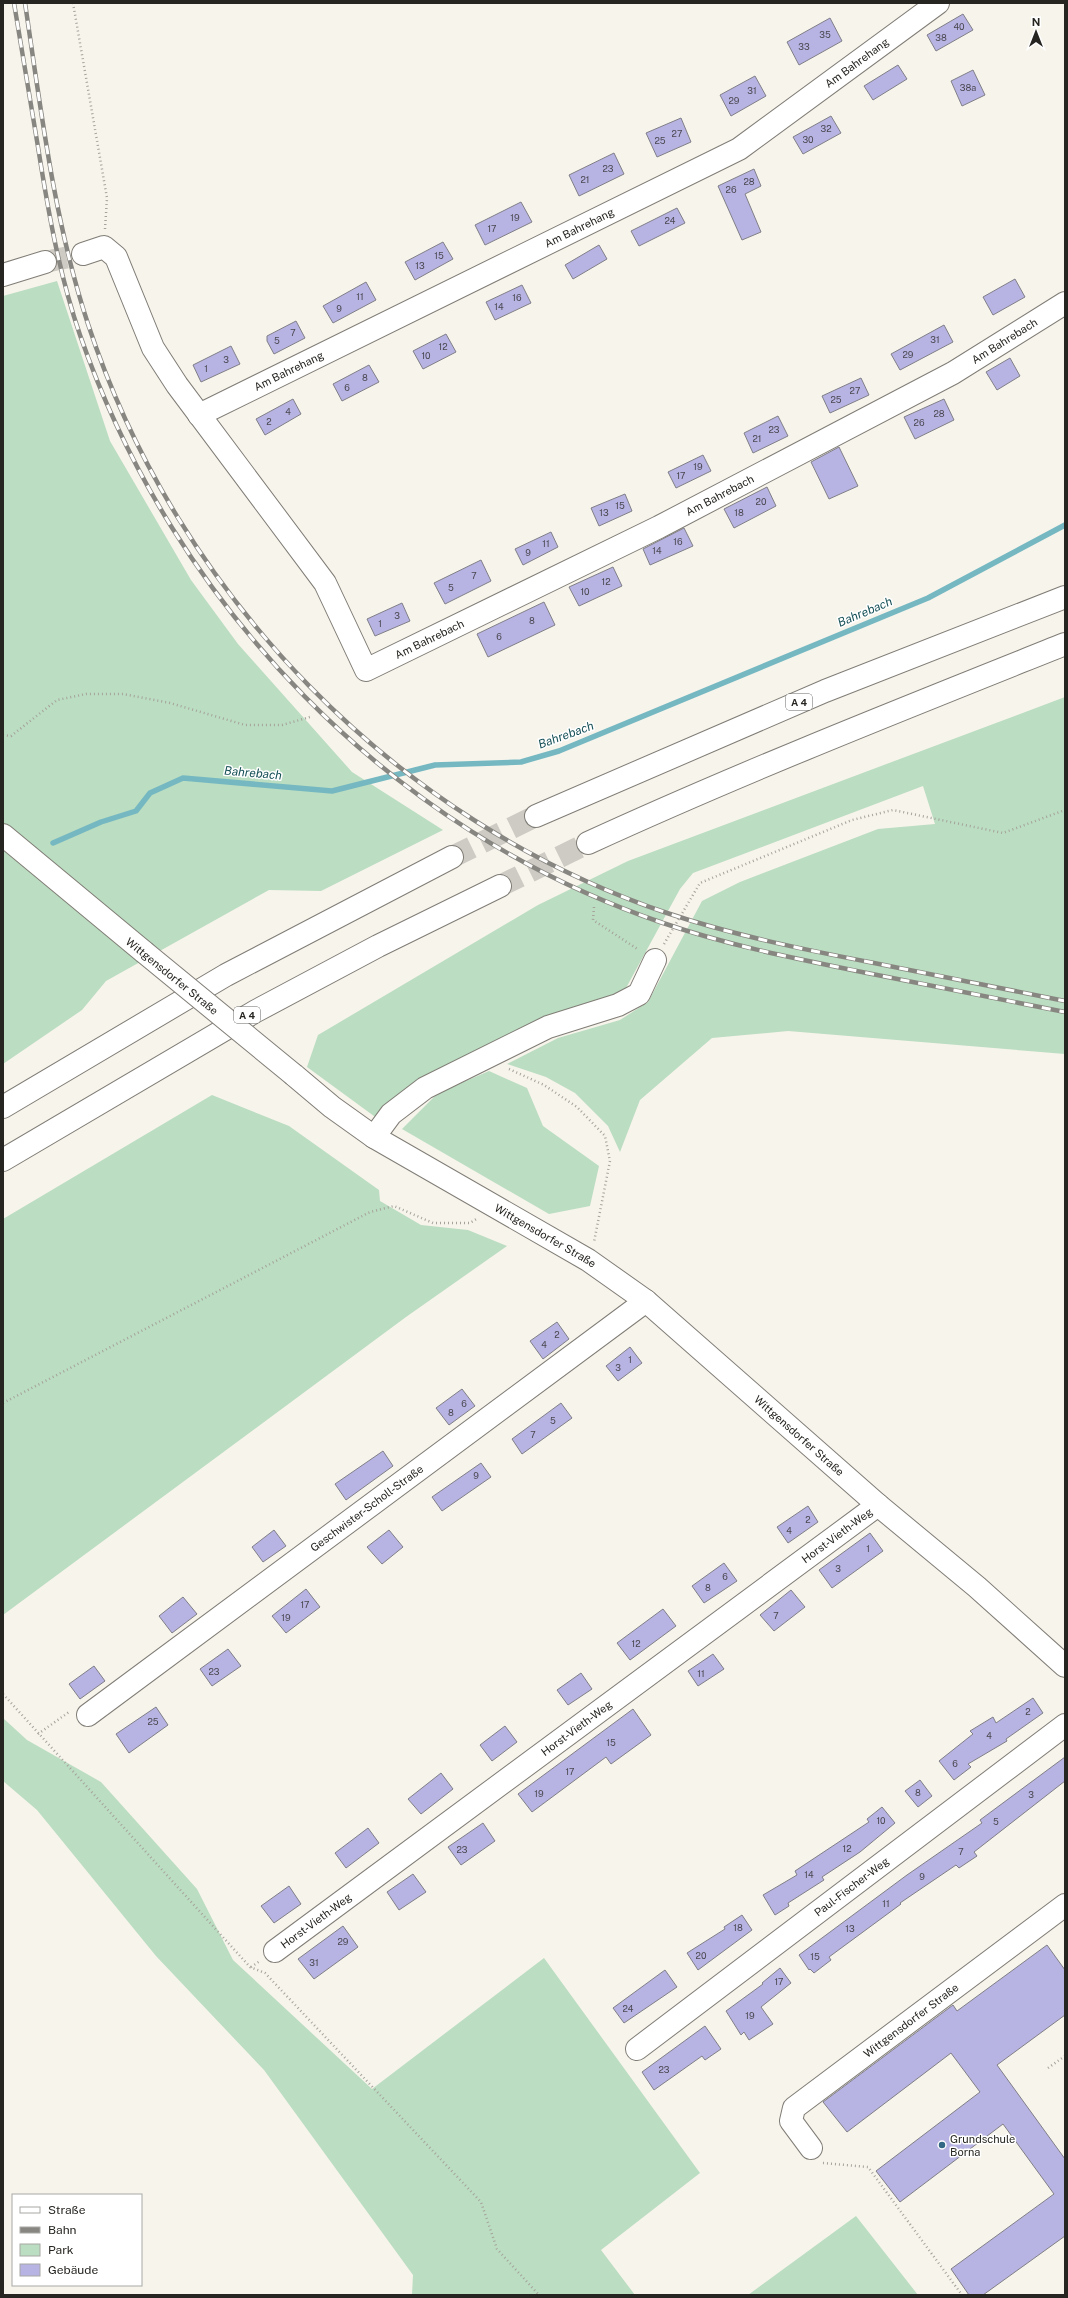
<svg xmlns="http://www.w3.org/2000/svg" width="1068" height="2298" viewBox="0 0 1068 2298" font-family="'Public Sans',sans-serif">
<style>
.green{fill:#bbddc1}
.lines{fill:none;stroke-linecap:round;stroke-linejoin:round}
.stream{stroke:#76b8c1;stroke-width:5.5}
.building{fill:#b7b3e2;stroke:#807f87}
.minor-tunnel{stroke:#cdcbc3;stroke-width:22;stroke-dasharray:22 11;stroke-linecap:butt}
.highway-tunnel{stroke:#cdcbc3;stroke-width:22;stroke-dasharray:22 11;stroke-linecap:butt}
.minor-casing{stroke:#807d76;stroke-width:24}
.highway-casing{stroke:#807d76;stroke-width:24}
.path{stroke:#a5a39c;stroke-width:2.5;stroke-dasharray:1 3;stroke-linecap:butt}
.minor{stroke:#fff;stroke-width:22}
.highway{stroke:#fff;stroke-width:22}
.rail-casing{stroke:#888681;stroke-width:4.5}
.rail{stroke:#fff;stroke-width:3;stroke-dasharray:9;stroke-linecap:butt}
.minor-bridge-casing{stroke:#807d76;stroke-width:24;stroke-linecap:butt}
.minor-bridge{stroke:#fff;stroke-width:22}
.poi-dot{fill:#336985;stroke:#fff;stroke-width:1.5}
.labels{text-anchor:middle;stroke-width:3;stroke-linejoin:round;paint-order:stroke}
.number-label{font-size:9px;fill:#4a4851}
.shield{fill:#fff;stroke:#676664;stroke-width:1}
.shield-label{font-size:10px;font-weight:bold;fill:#262521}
.street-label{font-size:11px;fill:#262521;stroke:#fff}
.poi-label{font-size:11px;fill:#262521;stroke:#fff;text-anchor:start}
.water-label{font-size:12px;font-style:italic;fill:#165057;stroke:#fff}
</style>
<rect width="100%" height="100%" fill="#f7f4ec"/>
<path class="green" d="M 57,281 L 110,441 L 191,580 L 238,644 L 352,772 L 443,830 L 321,891 L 269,890 L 106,981 L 82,1010 L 3,1064 L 3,296 Z
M 1065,697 L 1065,1054 L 788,1031 L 712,1038 L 640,1100 L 620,1152 L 608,1126 L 575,1093 L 546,1077 L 507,1064 L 558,1038 L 620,1020 L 648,1002 L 702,901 L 740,882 L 878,829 L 935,824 L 923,786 L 693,873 L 680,889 L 626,988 L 378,1119 L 307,1067 L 318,1035 L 538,905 L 628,861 Z
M 489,1071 L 527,1088 L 543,1126 L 599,1166 L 590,1206 L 549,1214 L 402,1129 L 438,1093 Z
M 212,1095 L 289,1126 L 379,1190 L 380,1201 L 421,1225 L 468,1230 L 507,1246 L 406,1317 L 3,1615 L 3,1219 Z
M 3,1718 L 27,1740 L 101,1782 L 197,1889 L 233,1960 L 372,2089 L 544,1958 L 700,2173 L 601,2250 L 635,2295 L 412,2295 L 413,2275 L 264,2070 L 156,1956 L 37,1810 L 3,1781 Z
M 856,2216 L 918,2295 L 748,2295 Z"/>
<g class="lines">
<path class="stream" d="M 53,843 L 101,822 L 136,811 L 150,793 L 183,778 L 332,791 L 435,765 L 521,762 L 559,751 L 928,598 L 1065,525"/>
</g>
<path class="building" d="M 963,14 L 973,30 L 936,51 L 927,35 Z
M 830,18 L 842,41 L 799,65 L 787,42 Z
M 898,65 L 907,79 L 873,100 L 864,86 Z
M 973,70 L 985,95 L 962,106 L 951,81 Z
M 755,76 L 766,96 L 731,116 L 720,95 Z
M 831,116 L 841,133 L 803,154 L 793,137 Z
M 681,118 L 691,142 L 657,157 L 646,133 Z
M 614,153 L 624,174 L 579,196 L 569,175 Z
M 754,169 L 761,186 L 745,194 L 761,232 L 742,240 L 718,186 Z
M 521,202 L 532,222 L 485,245 L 475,225 Z
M 677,208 L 685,223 L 639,246 L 631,231 Z
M 443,242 L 453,259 L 415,280 L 405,262 Z
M 599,245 L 607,259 L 573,279 L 565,265 Z
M 1015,279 L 1025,297 L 993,315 L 983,297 Z
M 366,282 L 376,300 L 333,323 L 323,306 Z
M 522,285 L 531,303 L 495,320 L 486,302 Z
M 296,321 L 305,338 L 274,354 L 267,341 L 267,336 Z
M 944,325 L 953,342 L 900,370 L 891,354 Z
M 446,334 L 456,352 L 423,369 L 413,351 Z
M 231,346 L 240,364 L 201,382 L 193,365 Z
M 1010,358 L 1020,376 L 997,390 L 986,372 Z
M 369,365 L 379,382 L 342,401 L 333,384 Z
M 861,378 L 869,395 L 830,413 L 822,396 Z
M 293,399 L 301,414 L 265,435 L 256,419 Z
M 944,399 L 954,420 L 915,439 L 904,417 Z
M 778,416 L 788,436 L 753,453 L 744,433 Z
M 839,447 L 858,486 L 829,499 L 811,462 Z
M 703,455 L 711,471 L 676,488 L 668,472 Z
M 767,487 L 776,506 L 734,528 L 724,509 Z
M 625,494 L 632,511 L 599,526 L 591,508 Z
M 684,528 L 693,546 L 650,565 L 643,549 Z
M 551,532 L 558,547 L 523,565 L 515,549 Z
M 481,560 L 491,581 L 445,604 L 434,583 Z
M 613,567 L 622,586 L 579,606 L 569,587 Z
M 544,602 L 555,625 L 488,657 L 477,634 Z
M 402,603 L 410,621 L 375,636 L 367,619 Z
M 557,1322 L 569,1339 L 543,1359 L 530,1341 Z
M 630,1347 L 642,1363 L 618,1381 L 606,1366 Z
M 462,1389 L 475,1406 L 449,1425 L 436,1408 Z
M 561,1403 L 572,1418 L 522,1454 L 512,1439 Z
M 383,1451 L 393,1466 L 346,1500 L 335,1484 Z
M 481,1463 L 491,1477 L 442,1511 L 432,1497 Z
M 808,1506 L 818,1522 L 788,1543 L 777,1527 Z
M 274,1530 L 286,1546 L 263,1562 L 252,1547 Z
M 389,1530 L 403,1547 L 382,1564 L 367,1547 Z
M 870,1533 L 883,1551 L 832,1588 L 819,1570 Z
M 724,1563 L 737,1581 L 704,1603 L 692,1586 Z
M 306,1589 L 320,1607 L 286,1633 L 272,1616 Z
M 791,1590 L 805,1607 L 774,1631 L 760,1615 Z
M 183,1597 L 197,1614 L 172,1633 L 159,1616 Z
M 663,1609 L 676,1626 L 630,1660 L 617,1643 Z
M 228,1649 L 241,1666 L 212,1686 L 200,1669 Z
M 713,1654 L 724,1669 L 698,1686 L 688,1671 Z
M 94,1666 L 105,1681 L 80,1699 L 69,1684 Z
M 581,1673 L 592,1689 L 568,1705 L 557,1690 Z
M 1033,1698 L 1043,1713 L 1006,1739 L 1007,1741 L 968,1764 L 971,1767 L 954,1780 L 939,1761 L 973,1734 L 970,1731 L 993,1717 L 996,1723 Z
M 156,1707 L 168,1725 L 129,1753 L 116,1734 Z
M 633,1709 L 651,1735 L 611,1764 L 606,1757 L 532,1812 L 518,1794 Z
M 505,1726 L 517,1742 L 492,1761 L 480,1745 Z
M 1065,1757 L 1065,1781 L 974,1852 L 977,1856 L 959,1868 L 956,1865 L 900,1903 L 901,1904 L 829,1957 L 831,1960 L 814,1973 L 810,1969 L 809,1970 L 799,1955 L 907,1875 L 982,1823 L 980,1820 Z
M 441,1773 L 453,1789 L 421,1814 L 408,1799 Z
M 920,1780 L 932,1796 L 918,1807 L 905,1791 Z
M 882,1807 L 895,1823 L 860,1852 L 822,1877 L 824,1880 L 788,1903 L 789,1906 L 775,1915 L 763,1895 L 797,1875 L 795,1871 L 869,1822 L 867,1819 Z
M 483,1823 L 495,1841 L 461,1865 L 448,1847 Z
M 368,1828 L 379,1843 L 346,1868 L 335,1853 Z
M 413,1874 L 426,1892 L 399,1910 L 387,1892 Z
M 289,1886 L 301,1904 L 274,1923 L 261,1906 Z
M 742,1915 L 752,1930 L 698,1970 L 687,1953 L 725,1929 L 724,1927 Z
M 343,1926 L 358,1947 L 314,1979 L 298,1959 Z
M 1047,1945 L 1065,1970 L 1065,2015 L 997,2065 L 1065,2159 L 1065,2236 L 983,2295 L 969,2295 L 951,2269 L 1054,2194 L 1003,2124 L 900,2202 L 876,2171 L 980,2092 L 951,2053 L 847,2132 L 823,2102 L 953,2005 L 957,2011 Z
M 780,1968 L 791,1983 L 761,2007 L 773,2024 L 749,2040 L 744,2032 L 741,2035 L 726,2011 L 763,1984 L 762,1983 Z
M 665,1970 L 677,1987 L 624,2023 L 613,2008 Z
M 705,2026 L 721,2049 L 705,2060 L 702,2056 L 654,2090 L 642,2072 Z"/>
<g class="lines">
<path class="minor-tunnel" d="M 45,262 L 83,254"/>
<path class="highway-tunnel" d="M 452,857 L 536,816
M 500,886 L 588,843"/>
<defs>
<g id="minor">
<path id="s1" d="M 83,254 L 104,247 L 116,257 L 153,348 L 177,385 L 325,583 L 366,670 L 659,527 L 953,373 L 1065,303"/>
<path d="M 3,275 L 45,262"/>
<path id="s2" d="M 199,415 L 739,149 L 938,3"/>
<path d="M 3,835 L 144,952"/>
<path id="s3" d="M 294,1075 L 332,1107 L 374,1137 L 588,1260 L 646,1301 L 878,1505 L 977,1587 L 1065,1666"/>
<path d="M 374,1137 L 391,1114 L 425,1088 L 548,1027 L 618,1005 L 639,994 L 655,960"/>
<path id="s4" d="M 88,1715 L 646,1301"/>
<path id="s5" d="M 275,1951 L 878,1505"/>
<path id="s6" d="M 637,2049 L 1065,1725"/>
<path id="s7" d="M 811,2148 L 791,2121 L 794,2108 L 1065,1905"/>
</g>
<path id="highway" d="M 536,816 L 825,691 L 1065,597
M 588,843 C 745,771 905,708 1065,644
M 3,1107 L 226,975 L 452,857
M 3,1160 L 256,1011 L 378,946 L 500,886"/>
</defs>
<use href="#minor" class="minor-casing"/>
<use href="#highway" class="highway-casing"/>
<path class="path" d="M 73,3 L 107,198 L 105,229
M 3,735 L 11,736 L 57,700 L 86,694 L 123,694 L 170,703 L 245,725 L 282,725 L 310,717
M 594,907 L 593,920 L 639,950
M 664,944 L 700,883 L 852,820 L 893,810 L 1003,833 L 1065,810
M 509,1069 L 544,1085 L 577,1107 L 605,1136 L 610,1161 L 594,1242
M 3,1403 L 370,1212 L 394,1206 L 433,1223 L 470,1223 L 478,1218
M 3,1694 L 250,1967 L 265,1973 L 481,2202 L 497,2249 L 539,2295
M 38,1734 L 69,1712
M 251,1967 L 260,1961
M 1048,2068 L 1065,2056
M 823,2163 L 868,2167 L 962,2295"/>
<use href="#minor" class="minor"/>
<use href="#highway" class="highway"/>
<defs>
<path id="rail" d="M 14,3 C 22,51 30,99 38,147 C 48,210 59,274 80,335 C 174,606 390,831 663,923 C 730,946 798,959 867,973 C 933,986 999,999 1065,1012
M 25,3 C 41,110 54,221 88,324 C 177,595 395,821 667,913 C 733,935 801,949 869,962 C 934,975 1000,988 1065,1001"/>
</defs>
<use href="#rail" class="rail-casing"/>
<use href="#rail" class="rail"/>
<defs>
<path id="minor-bridge" d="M 144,952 L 294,1075"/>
</defs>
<use href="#minor-bridge" class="minor-bridge-casing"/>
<use href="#minor-bridge" class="minor-bridge"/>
</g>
<circle class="poi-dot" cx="942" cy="2145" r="4"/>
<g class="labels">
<g class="number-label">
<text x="959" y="30">40</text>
<text x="825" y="38">35</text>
<text x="941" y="41">38</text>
<text x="804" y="50">33</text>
<text x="968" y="91">38a</text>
<text x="752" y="94">31</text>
<text x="734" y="104">29</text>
<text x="826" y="132">32</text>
<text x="677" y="137">27</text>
<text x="808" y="143">30</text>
<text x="660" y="144">25</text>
<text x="608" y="172">23</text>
<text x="585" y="183">21</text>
<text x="749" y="185">28</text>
<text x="731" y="193">26</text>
<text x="515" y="221">19</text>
<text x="670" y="224">24</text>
<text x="492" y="232">17</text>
<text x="439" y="259">15</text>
<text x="420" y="269">13</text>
<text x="360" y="300">11</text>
<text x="517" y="301">16</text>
<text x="499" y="310">14</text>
<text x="339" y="312">9</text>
<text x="293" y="336">7</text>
<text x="935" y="343">31</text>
<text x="277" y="344">5</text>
<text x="443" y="350">12</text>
<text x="908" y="358">29</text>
<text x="426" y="359">10</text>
<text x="226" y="363">3</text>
<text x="206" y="372">1</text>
<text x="365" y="381">8</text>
<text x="347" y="391">6</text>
<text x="855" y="394">27</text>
<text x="836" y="403">25</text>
<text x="288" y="415">4</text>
<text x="939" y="417">28</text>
<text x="269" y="425">2</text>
<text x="919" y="426">26</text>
<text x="774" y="433">23</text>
<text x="757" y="442">21</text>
<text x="698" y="470">19</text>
<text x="681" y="479">17</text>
<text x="761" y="505">20</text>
<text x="620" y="509">15</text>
<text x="604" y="516">13</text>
<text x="739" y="516">18</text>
<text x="678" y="545">16</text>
<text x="546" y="547">11</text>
<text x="657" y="554">14</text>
<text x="528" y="556">9</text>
<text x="474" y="579">7</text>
<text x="606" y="585">12</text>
<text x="451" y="591">5</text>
<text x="585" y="595">10</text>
<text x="397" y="619">3</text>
<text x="532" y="624">8</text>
<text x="380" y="627">1</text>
<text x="499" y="640">6</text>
<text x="557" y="1338">2</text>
<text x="544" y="1348">4</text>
<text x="630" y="1363">1</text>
<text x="618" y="1371">3</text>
<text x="464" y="1407">6</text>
<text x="451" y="1416">8</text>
<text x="553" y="1424">5</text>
<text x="533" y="1438">7</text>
<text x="476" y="1479">9</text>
<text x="808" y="1523">2</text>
<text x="789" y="1534">4</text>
<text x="868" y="1552">1</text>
<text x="838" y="1572">3</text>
<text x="725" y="1580">6</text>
<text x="708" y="1591">8</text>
<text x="305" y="1608">17</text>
<text x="776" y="1619">7</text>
<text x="286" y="1621">19</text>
<text x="636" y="1647">12</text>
<text x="214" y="1675">23</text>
<text x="701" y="1677">11</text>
<text x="1028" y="1715">2</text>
<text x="153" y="1725">25</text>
<text x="989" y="1739">4</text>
<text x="611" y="1746">15</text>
<text x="955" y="1767">6</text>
<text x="570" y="1775">17</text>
<text x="918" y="1796">8</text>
<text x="539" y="1797">19</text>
<text x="1031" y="1798">3</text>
<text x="881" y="1824">10</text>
<text x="996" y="1825">5</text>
<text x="847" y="1852">12</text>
<text x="462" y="1853">23</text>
<text x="961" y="1855">7</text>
<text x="809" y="1878">14</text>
<text x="922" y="1880">9</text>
<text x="886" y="1907">11</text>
<text x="738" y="1931">18</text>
<text x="850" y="1932">13</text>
<text x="343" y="1945">29</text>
<text x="701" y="1959">20</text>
<text x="815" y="1960">15</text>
<text x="314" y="1966">31</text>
<text x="779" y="1985">17</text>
<text x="628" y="2012">24</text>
<text x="750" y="2019">19</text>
<text x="664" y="2073">23</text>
</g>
<g class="shield">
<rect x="786" y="694" width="26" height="16" rx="3"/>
<rect x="234" y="1007" width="26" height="16" rx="3"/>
</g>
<g class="shield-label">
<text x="799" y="706">A 4</text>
<text x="247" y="1019">A 4</text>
</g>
<g class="street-label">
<text dy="4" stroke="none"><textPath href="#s2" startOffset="748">Am Bahrehang</textPath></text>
<text dy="4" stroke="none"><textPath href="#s2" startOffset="424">Am Bahrehang</textPath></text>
<text dy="4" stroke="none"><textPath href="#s1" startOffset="1242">Am Bahrebach</textPath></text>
<text dy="4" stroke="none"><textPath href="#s2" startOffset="100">Am Bahrehang</textPath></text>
<text dy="4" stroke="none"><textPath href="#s1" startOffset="918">Am Bahrebach</textPath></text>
<text dy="4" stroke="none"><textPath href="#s1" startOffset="594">Am Bahrebach</textPath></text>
<text transform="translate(172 976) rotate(39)" y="4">Wittgensdorfer Straße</text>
<text dy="4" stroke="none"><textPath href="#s3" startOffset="299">Wittgensdorfer Straße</textPath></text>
<text dy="4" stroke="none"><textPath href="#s3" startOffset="623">Wittgensdorfer Straße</textPath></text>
<text dy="4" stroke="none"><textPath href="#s4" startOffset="347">Geschwister-Scholl-Straße</textPath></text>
<text dy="4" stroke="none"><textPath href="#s5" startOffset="699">Horst-Vieth-Weg</textPath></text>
<text dy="4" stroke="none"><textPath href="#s5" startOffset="375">Horst-Vieth-Weg</textPath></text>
<text dy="4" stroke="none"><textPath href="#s6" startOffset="269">Paul-Fischer-Weg</textPath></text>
<text dy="4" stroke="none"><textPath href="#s5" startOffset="51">Horst-Vieth-Weg</textPath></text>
<text dy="4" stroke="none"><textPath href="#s7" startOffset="193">Wittgensdorfer Straße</textPath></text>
</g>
<g class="poi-label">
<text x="950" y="2143">Grundschule<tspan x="950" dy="13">Borna</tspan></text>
</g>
<g class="water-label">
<text transform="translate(865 612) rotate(-23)" y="4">Bahrebach</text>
<text transform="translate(566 735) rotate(-20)" y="4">Bahrebach</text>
<text transform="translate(253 773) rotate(5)" y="4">Bahrebach</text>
</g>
</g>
<rect width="1068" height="2298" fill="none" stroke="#262521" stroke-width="8"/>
<rect x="12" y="2194" width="130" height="92" fill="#ffffff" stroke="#a8a8a6"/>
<rect x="20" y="2207" width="20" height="6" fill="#ffffff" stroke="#a8a8a6"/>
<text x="48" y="2214" font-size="12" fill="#262521">Straße</text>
<rect x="20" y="2227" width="20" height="6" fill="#888681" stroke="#a8a8a6"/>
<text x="48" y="2234" font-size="12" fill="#262521">Bahn</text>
<rect x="20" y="2244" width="20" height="12" fill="#bbddc1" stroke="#a8a8a6"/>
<text x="48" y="2254" font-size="12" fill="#262521">Park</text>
<rect x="20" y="2264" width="20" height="12" fill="#b7b3e2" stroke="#a8a8a6"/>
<text x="48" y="2274" font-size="12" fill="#262521">Gebäude</text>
<g transform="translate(1036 32)" stroke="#ffffff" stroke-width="3" paint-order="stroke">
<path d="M0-3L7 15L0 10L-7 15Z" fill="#262521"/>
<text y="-6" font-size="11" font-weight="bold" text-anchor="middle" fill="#262521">N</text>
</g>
</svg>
